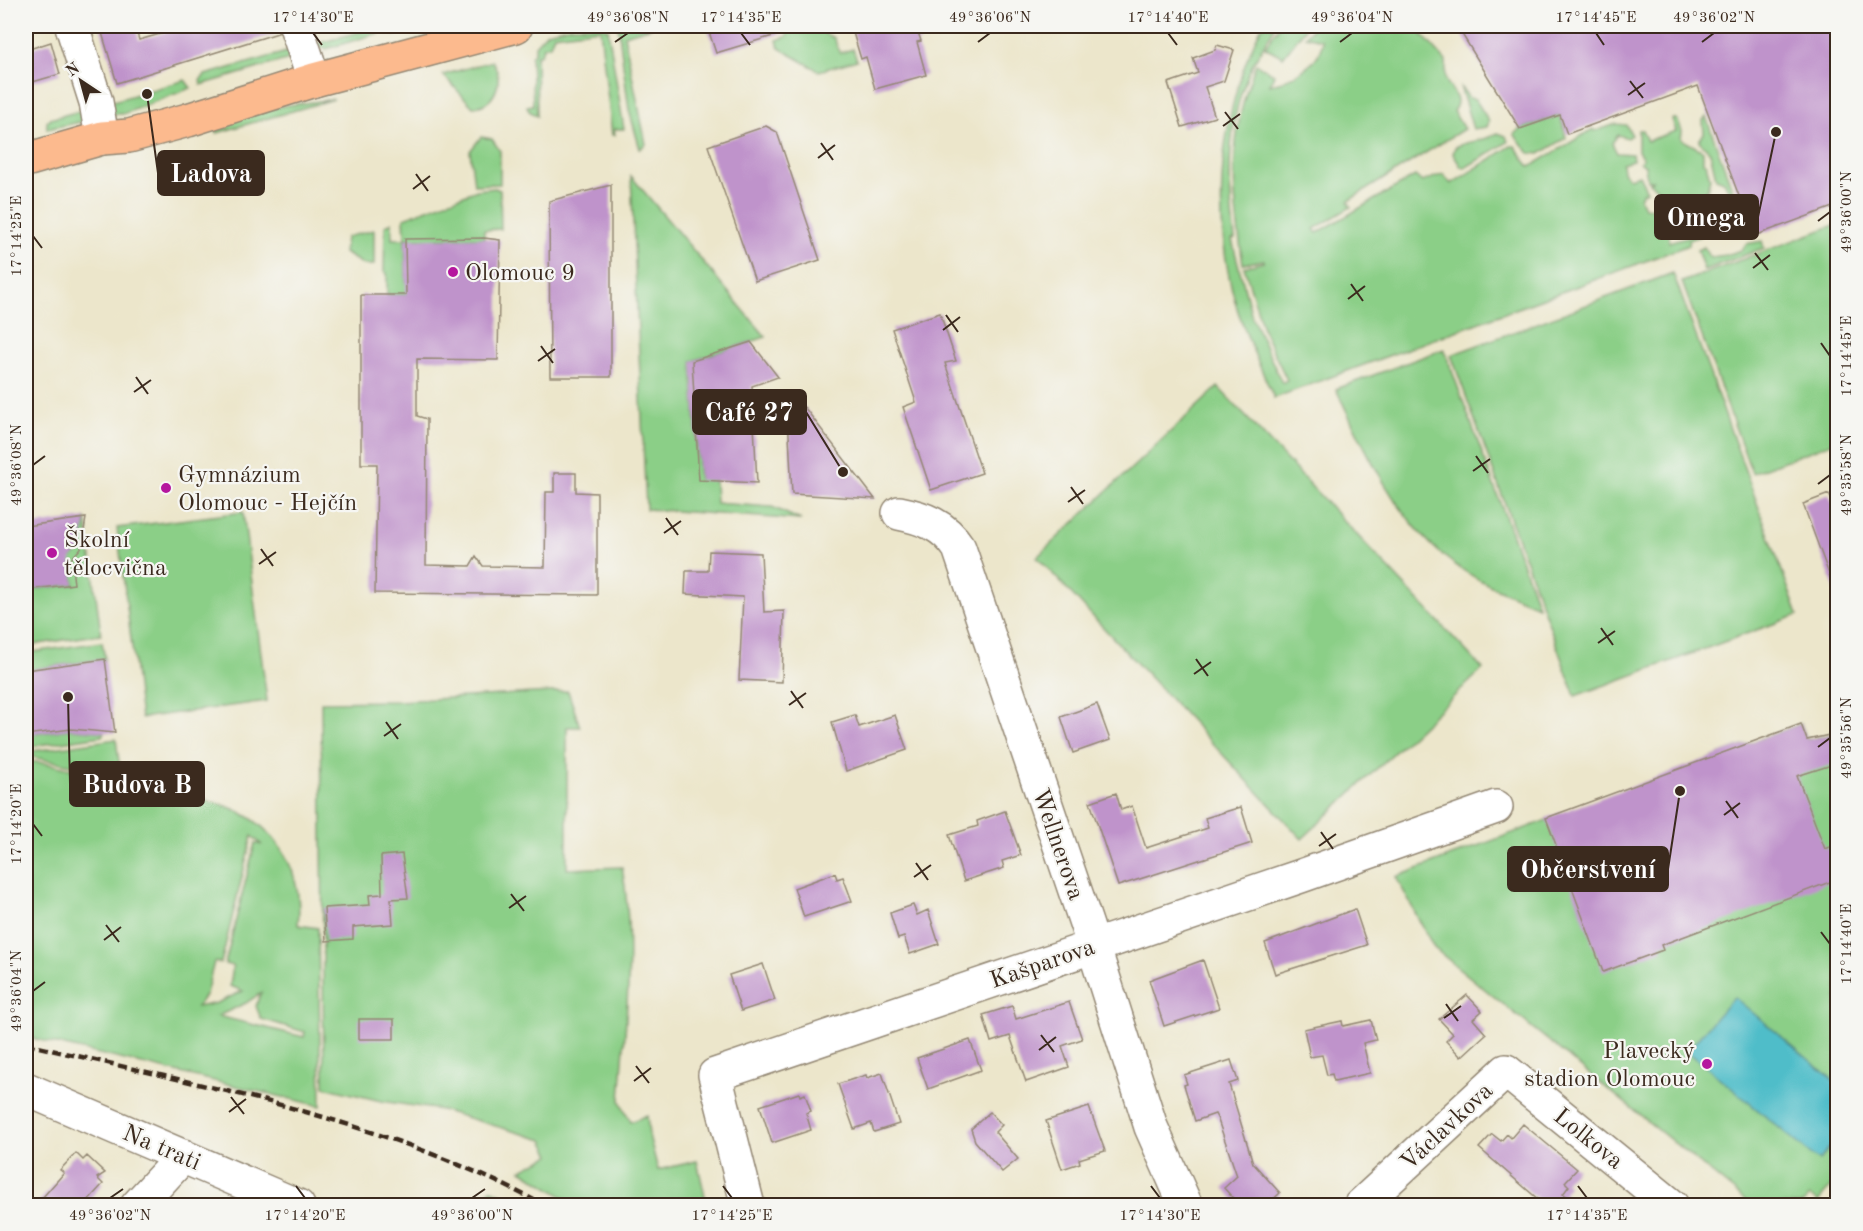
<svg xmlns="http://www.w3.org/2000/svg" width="1863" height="1231" viewBox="0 0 1863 1231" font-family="'Old Standard TT',serif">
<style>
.green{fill:#8bcf87;stroke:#637c52;stroke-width:1.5;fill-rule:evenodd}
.water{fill:#50bdc9;stroke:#467474;stroke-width:1.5}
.building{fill:#bf93cb}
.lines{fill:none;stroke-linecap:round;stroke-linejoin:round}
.minor-casing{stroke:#948874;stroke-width:36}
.major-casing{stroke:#948874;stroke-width:36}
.minor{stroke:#fff;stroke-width:33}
.major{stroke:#fcba8e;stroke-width:33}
.rail{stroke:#3b2a1e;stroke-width:4.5;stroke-dasharray:9 4.5;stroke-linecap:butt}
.ticks{fill:none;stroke:#3b2a1e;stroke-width:2}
.poi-dot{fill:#b5179e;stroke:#f6f6f2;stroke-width:2}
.labels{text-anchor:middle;stroke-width:4.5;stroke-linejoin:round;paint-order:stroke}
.poi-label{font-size:24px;fill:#3b2a1e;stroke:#f6f6f2;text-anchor:start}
.street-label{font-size:24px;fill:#3b2a1e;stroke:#f6f6f2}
.leader{fill:none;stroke:#3b2a1e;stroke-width:2}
.callout-dot{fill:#3b2a1e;stroke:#f6f6f2;stroke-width:2}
.callout{fill:#3b2a1e;stroke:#3b2a1e;stroke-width:2}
.callout-label{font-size:26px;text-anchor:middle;font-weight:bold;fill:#fff}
.neatline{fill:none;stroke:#3b2a1e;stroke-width:2}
.ticks-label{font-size:15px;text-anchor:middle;fill:#3b2a1e}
</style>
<rect width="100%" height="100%" fill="#f6f6f2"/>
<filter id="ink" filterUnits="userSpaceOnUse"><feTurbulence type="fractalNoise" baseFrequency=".0167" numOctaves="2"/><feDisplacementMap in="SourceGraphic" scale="12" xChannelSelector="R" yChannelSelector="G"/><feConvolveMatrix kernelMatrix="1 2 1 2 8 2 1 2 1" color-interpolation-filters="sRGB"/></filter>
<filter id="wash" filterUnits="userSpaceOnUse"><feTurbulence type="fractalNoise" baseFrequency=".008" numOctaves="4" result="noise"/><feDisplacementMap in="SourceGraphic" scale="24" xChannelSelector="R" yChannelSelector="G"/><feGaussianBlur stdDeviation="1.35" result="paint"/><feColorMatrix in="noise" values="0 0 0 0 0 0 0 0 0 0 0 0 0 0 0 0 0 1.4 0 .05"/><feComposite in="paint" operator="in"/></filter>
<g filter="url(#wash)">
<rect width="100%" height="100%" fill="#ece6cb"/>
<path class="green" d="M 380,26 L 424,26 L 394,35 L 382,32 L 326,49 L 313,45 Z
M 571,26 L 600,26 L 608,29 L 624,129 L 614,129 L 615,135 L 612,135 L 600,29 L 554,35 L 550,45 L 543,47 L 541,54 L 536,56 L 537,116 L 529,111 L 527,106 L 533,105 L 531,56 L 535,52 L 535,45 L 547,32 Z
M 618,26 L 652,27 L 624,35 L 646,144 L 640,149 L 629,110 Z
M 792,26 L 810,26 L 834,38 L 840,53 L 853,49 L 857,60 L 819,71 L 779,48 L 777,40 L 786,37 Z
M 1262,26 L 1275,26 C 1268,39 1259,52 1252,66 C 1226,120 1227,180 1235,239 L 1232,240 L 1252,317 L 1282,383 L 1287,380 L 1264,332 L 1244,267 L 1264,262 L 1264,260 L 1243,264 C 1232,188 1227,137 1256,64 L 1274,74 L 1270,85 C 1289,80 1323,64 1322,40 L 1305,36 L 1315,26 L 1414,26 L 1446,61 C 1447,67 1444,74 1446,80 C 1451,91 1463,100 1453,111 L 1464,129 L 1348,201 L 1351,207 L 1314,229 L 1317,233 L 1415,176 L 1422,182 L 1443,174 L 1451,184 L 1511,146 L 1515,146 L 1530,167 L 1593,129 L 1595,131 L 1616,124 L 1626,125 L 1632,135 L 1628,138 L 1618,135 L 1612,143 L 1617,153 L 1632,154 L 1633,160 L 1622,163 L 1623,172 L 1629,178 L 1639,175 L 1647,191 L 1642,193 L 1640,199 L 1644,207 L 1651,208 L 1658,200 L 1664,205 L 1656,217 L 1657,224 L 1668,229 L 1669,242 L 1699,233 L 1700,236 L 1688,240 L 1689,245 L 1274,398 C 1260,367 1246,337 1236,305 C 1210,214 1219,110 1262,26 Z
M 1279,26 L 1307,26 L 1283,57 L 1265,47 Z
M 297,49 L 293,58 L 201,85 L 200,80 L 205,75 Z
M 492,61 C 505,80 496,105 473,107 L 443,75 Z
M 185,80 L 191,88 L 123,114 L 113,114 L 103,104 Z
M 1460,86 L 1469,98 L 1475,99 L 1489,121 L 1487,127 L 1473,129 Z
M 334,99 L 217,133 L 211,120 L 254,110 Z
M 91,108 L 85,121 L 47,129 L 47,122 L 50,119 Z
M 1560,115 L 1566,138 L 1540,154 L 1529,153 L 1514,134 L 1520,129 Z
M 1706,117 L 1741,213 L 1730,209 L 1725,198 L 1729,191 L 1724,181 L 1716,178 L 1710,152 L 1699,141 L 1704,133 L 1703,120 Z
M 1672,119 L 1677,119 L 1682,131 L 1681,139 L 1703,151 L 1703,162 L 1706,164 L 1710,178 L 1707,190 L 1704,191 L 1701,198 L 1679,206 L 1667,201 L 1657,192 L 1657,188 L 1649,182 L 1652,180 L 1647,180 L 1645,166 L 1640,162 L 1643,158 L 1638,151 L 1638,130 L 1642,130 L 1647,141 L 1676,131 Z
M 1498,133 L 1506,136 L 1508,142 L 1465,168 L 1461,167 L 1453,154 L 1455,147 C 1469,140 1484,142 1498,133 Z
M 481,137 L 492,139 L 500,151 L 500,184 L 474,185 L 470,151 Z
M 631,176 L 766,337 L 692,361 L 699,479 L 715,480 L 716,503 L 772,507 L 801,520 L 646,509 Z
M 495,188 L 500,190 L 501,229 L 484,230 L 484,238 L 405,239 L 406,281 L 412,295 L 387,295 L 387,273 L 384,272 L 385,226 L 392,222 L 392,239 L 405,239 L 404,218 L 477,190 Z
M 1837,224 L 1837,441 L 1752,473 L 1682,282 Z
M 374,230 L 374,265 L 364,265 L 344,253 L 346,237 Z
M 1762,241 L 1764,248 L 1704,270 L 1697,250 L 1704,247 L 1708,255 L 1712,257 L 1726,255 L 1742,250 L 1746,244 Z
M 1673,273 L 1798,615 L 1575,696 L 1451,355 Z
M 1444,349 L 1538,606 C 1505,593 1473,580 1445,557 C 1394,515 1364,447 1336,389 Z
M 1218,387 L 1483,669 L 1302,839 L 1037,557 Z
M 243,512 L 267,701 L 141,718 L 117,528 Z
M 86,518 L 101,634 L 26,646 L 26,590 L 74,584 L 70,559 L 80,550 Z
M 102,642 L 105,659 L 26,670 L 26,653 Z
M 568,691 L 580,727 L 567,727 L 567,869 L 622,867 C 636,944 625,1023 620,1101 L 631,1122 L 647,1115 L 649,1135 L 658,1170 L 697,1161 L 707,1205 L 576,1205 L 521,1170 L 551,1155 L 543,1140 L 441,1110 L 381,1101 L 324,1087 L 321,702 L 399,701 Z
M 1801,724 L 1807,740 L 1837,733 L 1837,1179 L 1818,1202 L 1810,1196 L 1801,1205 L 1751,1205 L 1434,948 L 1396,877 Z
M 71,729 L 104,732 L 102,736 L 26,747 L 26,735 Z
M 116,739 L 120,769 L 117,774 L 26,756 L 26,752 Z
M 26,761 L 45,763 L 220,804 C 275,821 304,869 298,925 L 318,928 L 321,1106 L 26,1037 ZM 252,836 L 262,845 L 255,843 L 225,964 L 233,966 L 230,986 L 243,991 L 217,1003 L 197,1007 L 206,994 L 214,962 L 221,963 ZM 261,993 L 256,1006 L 261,1019 L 305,1032 L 304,1037 L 218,1016 L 246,1003 Z
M 491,1189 L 520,1205 L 478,1205 Z"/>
<path class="water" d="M 1734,997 L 1837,1083 L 1837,1138 L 1819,1161 L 1687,1051 Z"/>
<g id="blocks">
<path class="building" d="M 100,26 L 135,26 L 139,40 L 188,26 L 278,26 L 278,33 L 117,83 Z
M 707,26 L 792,26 L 793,30 L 716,53 Z
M 851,26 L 916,26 L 921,41 L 917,42 L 926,75 L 875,89 L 866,57 L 861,59 Z
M 1457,26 L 1838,26 L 1838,205 L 1754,236 L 1746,214 L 1709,227 L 1703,209 L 1739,196 L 1698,86 L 1567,134 L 1560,115 L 1520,129 Z
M 51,42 L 60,74 L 26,84 L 26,50 Z
M 1217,45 L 1234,50 L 1224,81 L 1205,87 L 1215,117 L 1182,127 L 1168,83 L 1198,73 L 1193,58 L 1215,50 Z
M 766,126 L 777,132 L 820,260 L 755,281 L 708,146 Z
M 611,185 L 611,377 L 550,377 L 549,201 Z
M 484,238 L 500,240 L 498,360 L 417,359 L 417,416 L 427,419 L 426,565 L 470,566 L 476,556 L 483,566 L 545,567 L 546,492 L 554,492 L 554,473 L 576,473 L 576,492 L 597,493 L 597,595 L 375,593 L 377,464 L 361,464 L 361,295 L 406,295 L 405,239 Z
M 940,313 L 956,361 L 945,363 L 982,473 L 931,490 L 903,407 L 916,402 L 892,329 Z
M 751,342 L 778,377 L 752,386 L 757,483 L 699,480 L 692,361 Z
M 795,402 L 805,408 L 875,499 L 792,494 L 788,415 Z
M 1829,494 L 1838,516 L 1836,593 L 1803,504 Z
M 86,518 L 81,548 L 71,559 L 74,584 L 26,590 L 26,526 Z
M 709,551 L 761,553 L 764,612 L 784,611 L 782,682 L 739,680 L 743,597 L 685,594 L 686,571 L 708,571 Z
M 105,659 L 115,733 L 71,729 L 26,735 L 26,670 Z
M 1097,704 L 1110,740 L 1073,753 L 1061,717 Z
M 855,715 L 859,727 L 895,715 L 907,750 L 846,771 L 832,722 Z
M 1801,724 L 1807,740 L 1838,733 L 1838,763 L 1797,776 L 1825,849 L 1838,844 L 1838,879 L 1661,945 L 1663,950 L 1603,972 L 1546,818 Z
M 1116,793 L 1121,810 L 1132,806 L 1146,848 L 1208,828 L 1205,818 L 1241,807 L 1252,843 L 1118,886 L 1090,802 Z
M 1005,811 L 1021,855 L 1002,861 L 1004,868 L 964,881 L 949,835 L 978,826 L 977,821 Z
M 402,854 L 408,898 L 391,899 L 393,924 L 353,927 L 353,939 L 326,941 L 324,908 L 370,905 L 369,895 L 382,894 L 381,856 Z
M 835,873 L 837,879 L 843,877 L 852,901 L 804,917 L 794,888 Z
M 913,905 L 917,915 L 928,910 L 939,944 L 910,954 L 904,937 L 898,939 L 890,913 Z
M 1355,909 L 1367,945 L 1275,974 L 1265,943 Z
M 1203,960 L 1219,1008 L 1164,1026 L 1149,980 Z
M 763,964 L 775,1000 L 741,1011 L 729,975 Z
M 1467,995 L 1482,1011 L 1473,1019 L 1486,1034 L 1461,1057 L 1446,1041 L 1453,1034 L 1439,1019 Z
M 1069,1002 L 1082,1039 L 1062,1046 L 1069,1067 L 1026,1082 L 1010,1036 L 991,1042 L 983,1015 L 1012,1006 L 1016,1019 Z
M 359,1019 L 394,1019 L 394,1039 L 359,1039 Z
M 1371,1020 L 1376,1040 L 1363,1043 L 1370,1073 L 1334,1081 L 1332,1074 L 1327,1075 L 1322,1055 L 1310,1057 L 1304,1029 L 1342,1021 L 1343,1026 Z
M 970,1040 L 981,1070 L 928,1089 L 917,1058 Z
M 1231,1060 L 1238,1081 L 1229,1084 L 1253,1163 L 1280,1193 L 1266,1206 L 1240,1206 L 1224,1188 L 1237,1176 L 1218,1120 L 1215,1114 L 1195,1121 L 1184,1085 L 1187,1084 L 1184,1075 Z
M 882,1073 L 899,1124 L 874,1132 L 871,1123 L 854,1129 L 838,1084 L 866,1075 L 867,1078 Z
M 799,1093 L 800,1096 L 805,1094 L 811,1111 L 806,1113 L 811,1130 L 772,1143 L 760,1106 Z
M 1089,1107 L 1105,1151 L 1079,1159 L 1080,1163 L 1062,1169 L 1046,1121 Z
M 990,1112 L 1002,1125 L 995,1132 L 1018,1159 L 1002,1172 L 975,1141 L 971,1129 Z
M 1523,1124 L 1577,1169 L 1565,1182 L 1569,1186 L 1563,1194 L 1585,1206 L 1546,1206 L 1479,1148 L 1492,1134 L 1501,1141 L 1507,1134 L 1511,1138 Z
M 76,1153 L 83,1160 L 87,1156 L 105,1173 L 97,1178 L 103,1184 L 83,1206 L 35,1206 L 64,1173 L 60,1170 Z"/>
</g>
</g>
<g filter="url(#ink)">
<use href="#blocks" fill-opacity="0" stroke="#948874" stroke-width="1.5"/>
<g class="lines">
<defs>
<path id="minor" d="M 72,26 L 96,102 L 102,138
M 296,26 L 314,80
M 899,513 C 924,518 944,525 959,548 L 1087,926 L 1151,1127 L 1186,1206
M 26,1089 L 298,1206
M 137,1206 L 183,1156
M 748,1206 L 715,1075 L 1301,876 L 1496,807
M 1360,1206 L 1506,1071 L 1672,1206"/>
<path id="major" d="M 26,160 L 102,138 L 129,136 L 188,120 L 314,80 L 516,26"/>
</defs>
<use href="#minor" class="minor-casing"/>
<use href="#major" class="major-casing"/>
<use href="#minor" class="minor"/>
<use href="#major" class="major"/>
<path class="rail" d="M 26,1044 C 202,1086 383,1118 545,1206"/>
</g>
</g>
<path class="ticks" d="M 313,33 L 322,45M 741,33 L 750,45M 1168,33 L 1177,45M 1596,33 L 1604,45M 615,42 L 628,33M 978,42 L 990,33M 1340,42 L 1352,33M 1702,42 L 1714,33M 1630,81 L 1643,98M 1628,95 L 1645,83M 1225,112 L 1238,129M 1223,126 L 1240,114M 821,143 L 833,160M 818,158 L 835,145M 416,174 L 428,191M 413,189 L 430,176M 1818,221 L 1830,212M 33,236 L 42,248M 1755,253 L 1768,270M 1753,268 L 1770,255M 1351,284 L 1363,301M 1348,299 L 1365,286M 946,315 L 958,332M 943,330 L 960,317M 1821,343 L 1830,356M 541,346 L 553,363M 538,361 L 555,349M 136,377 L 148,394M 134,392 L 151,380M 1476,456 L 1488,473M 33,465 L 45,456M 1473,471 L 1490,459M 1818,484 L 1830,475M 1071,487 L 1083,504M 1068,502 L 1085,490M 666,518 L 678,535M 664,533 L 681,521M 261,549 L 273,566M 259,564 L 276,552M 1601,628 L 1613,645M 1598,643 L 1615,631M 1196,659 L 1208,676M 1194,674 L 1211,662M 791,691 L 803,708M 789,705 L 806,693M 386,722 L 398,739M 384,736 L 401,724M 1818,747 L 1830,738M 1726,801 L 1738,818M 1724,815 L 1740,803M 33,824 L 42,836M 1321,832 L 1333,849M 1319,846 L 1336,834M 916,863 L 928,880M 914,877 L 931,865M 511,894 L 524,911M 509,908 L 526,896M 106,925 L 119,942M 1821,932 L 1830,944M 104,940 L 121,927M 33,991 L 45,982M 1446,1004 L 1458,1021M 1444,1018 L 1461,1006M 1041,1035 L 1054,1052M 1039,1050 L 1056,1037M 636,1066 L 649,1083M 634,1081 L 651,1068M 231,1097 L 244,1114M 229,1112 L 246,1099M 296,1186 L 305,1198M 723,1186 L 732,1198M 1151,1186 L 1160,1198M 1578,1186 L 1587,1198M 110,1198 L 123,1189M 472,1198 L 485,1189"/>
<g class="poi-dot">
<circle cx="453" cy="272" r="6"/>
<circle cx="166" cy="488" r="6"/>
<circle cx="52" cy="553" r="6"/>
<circle cx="1707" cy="1064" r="6"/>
</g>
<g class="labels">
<g class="poi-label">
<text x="465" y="280">Olomouc 9</text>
<text x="178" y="482">Gymnázium<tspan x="178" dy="28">Olomouc - Hejčín</tspan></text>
<text x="64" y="547">Školní<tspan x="64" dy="28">tělocvična</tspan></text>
<text x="1695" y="1058" text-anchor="end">Plavecký<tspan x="1695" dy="28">stadion Olomouc</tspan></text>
</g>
<g class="street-label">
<text transform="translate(1059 844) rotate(71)" y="8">Wellnerova</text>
<text transform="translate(1042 963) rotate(-19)" y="8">Kašparova</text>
<text transform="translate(1446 1126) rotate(-43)" y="8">Václavkova</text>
<text transform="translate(1589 1138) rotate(39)" y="8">Lolkova</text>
<text transform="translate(162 1147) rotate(23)" y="8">Na trati</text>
</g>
</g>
<path class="leader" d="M147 94L158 173M1776 132L1758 217M843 472L806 412M68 697L70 784M1680 791L1668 869"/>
<g class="callout-dot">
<circle cx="147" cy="94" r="6"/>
<circle cx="1776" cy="132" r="6"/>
<circle cx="843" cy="472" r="6"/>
<circle cx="68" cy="697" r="6"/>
<circle cx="1680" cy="791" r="6"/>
</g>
<g class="callout">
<rect x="158" y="151" width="106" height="44" rx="6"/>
<rect x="1655" y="195" width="103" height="44" rx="6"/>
<rect x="693" y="390" width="113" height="44" rx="6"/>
<rect x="70" y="762" width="134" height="44" rx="6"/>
<rect x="1508" y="847" width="160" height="44" rx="6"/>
</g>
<g class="callout-label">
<text x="211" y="182">Ladova</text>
<text x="1706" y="226">Omega</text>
<text x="749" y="421">Café 27</text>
<text x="137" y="793">Budova B</text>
<text x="1588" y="878">Občerstvení</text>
</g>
<rect width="1863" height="1231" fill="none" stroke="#f6f6f2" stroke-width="66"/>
<g transform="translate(81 81) rotate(324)" stroke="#f6f6f2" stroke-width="4.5" paint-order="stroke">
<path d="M0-4.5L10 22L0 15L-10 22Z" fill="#3b2a1e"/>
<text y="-9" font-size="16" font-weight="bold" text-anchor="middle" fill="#3b2a1e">N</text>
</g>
<rect x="33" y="33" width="1797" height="1165" class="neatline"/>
<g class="ticks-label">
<text x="313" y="22">17°14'30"E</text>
<text x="628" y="22">49°36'08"N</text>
<text x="741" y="22">17°14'35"E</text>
<text x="990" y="22">49°36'06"N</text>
<text x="1168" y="22">17°14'40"E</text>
<text x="1352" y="22">49°36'04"N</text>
<text x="1596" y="22">17°14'45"E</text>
<text x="1714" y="22">49°36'02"N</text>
<text transform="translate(1846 212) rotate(-90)" y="5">49°36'00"N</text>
<text transform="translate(16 236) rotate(-90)" y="5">17°14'25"E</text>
<text transform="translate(1846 356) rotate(-90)" y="5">17°14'45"E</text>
<text transform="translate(16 465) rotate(-90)" y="5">49°36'08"N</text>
<text transform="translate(1846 475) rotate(-90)" y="5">49°35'58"N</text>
<text transform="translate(1846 738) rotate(-90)" y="5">49°35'56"N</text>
<text transform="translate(16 824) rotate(-90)" y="5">17°14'20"E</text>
<text transform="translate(1846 944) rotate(-90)" y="5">17°14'40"E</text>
<text transform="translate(16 991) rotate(-90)" y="5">49°36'04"N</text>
<text x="110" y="1220">49°36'02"N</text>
<text x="305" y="1220">17°14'20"E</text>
<text x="472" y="1220">49°36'00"N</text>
<text x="732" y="1220">17°14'25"E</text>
<text x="1160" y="1220">17°14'30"E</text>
<text x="1587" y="1220">17°14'35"E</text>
</g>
</svg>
